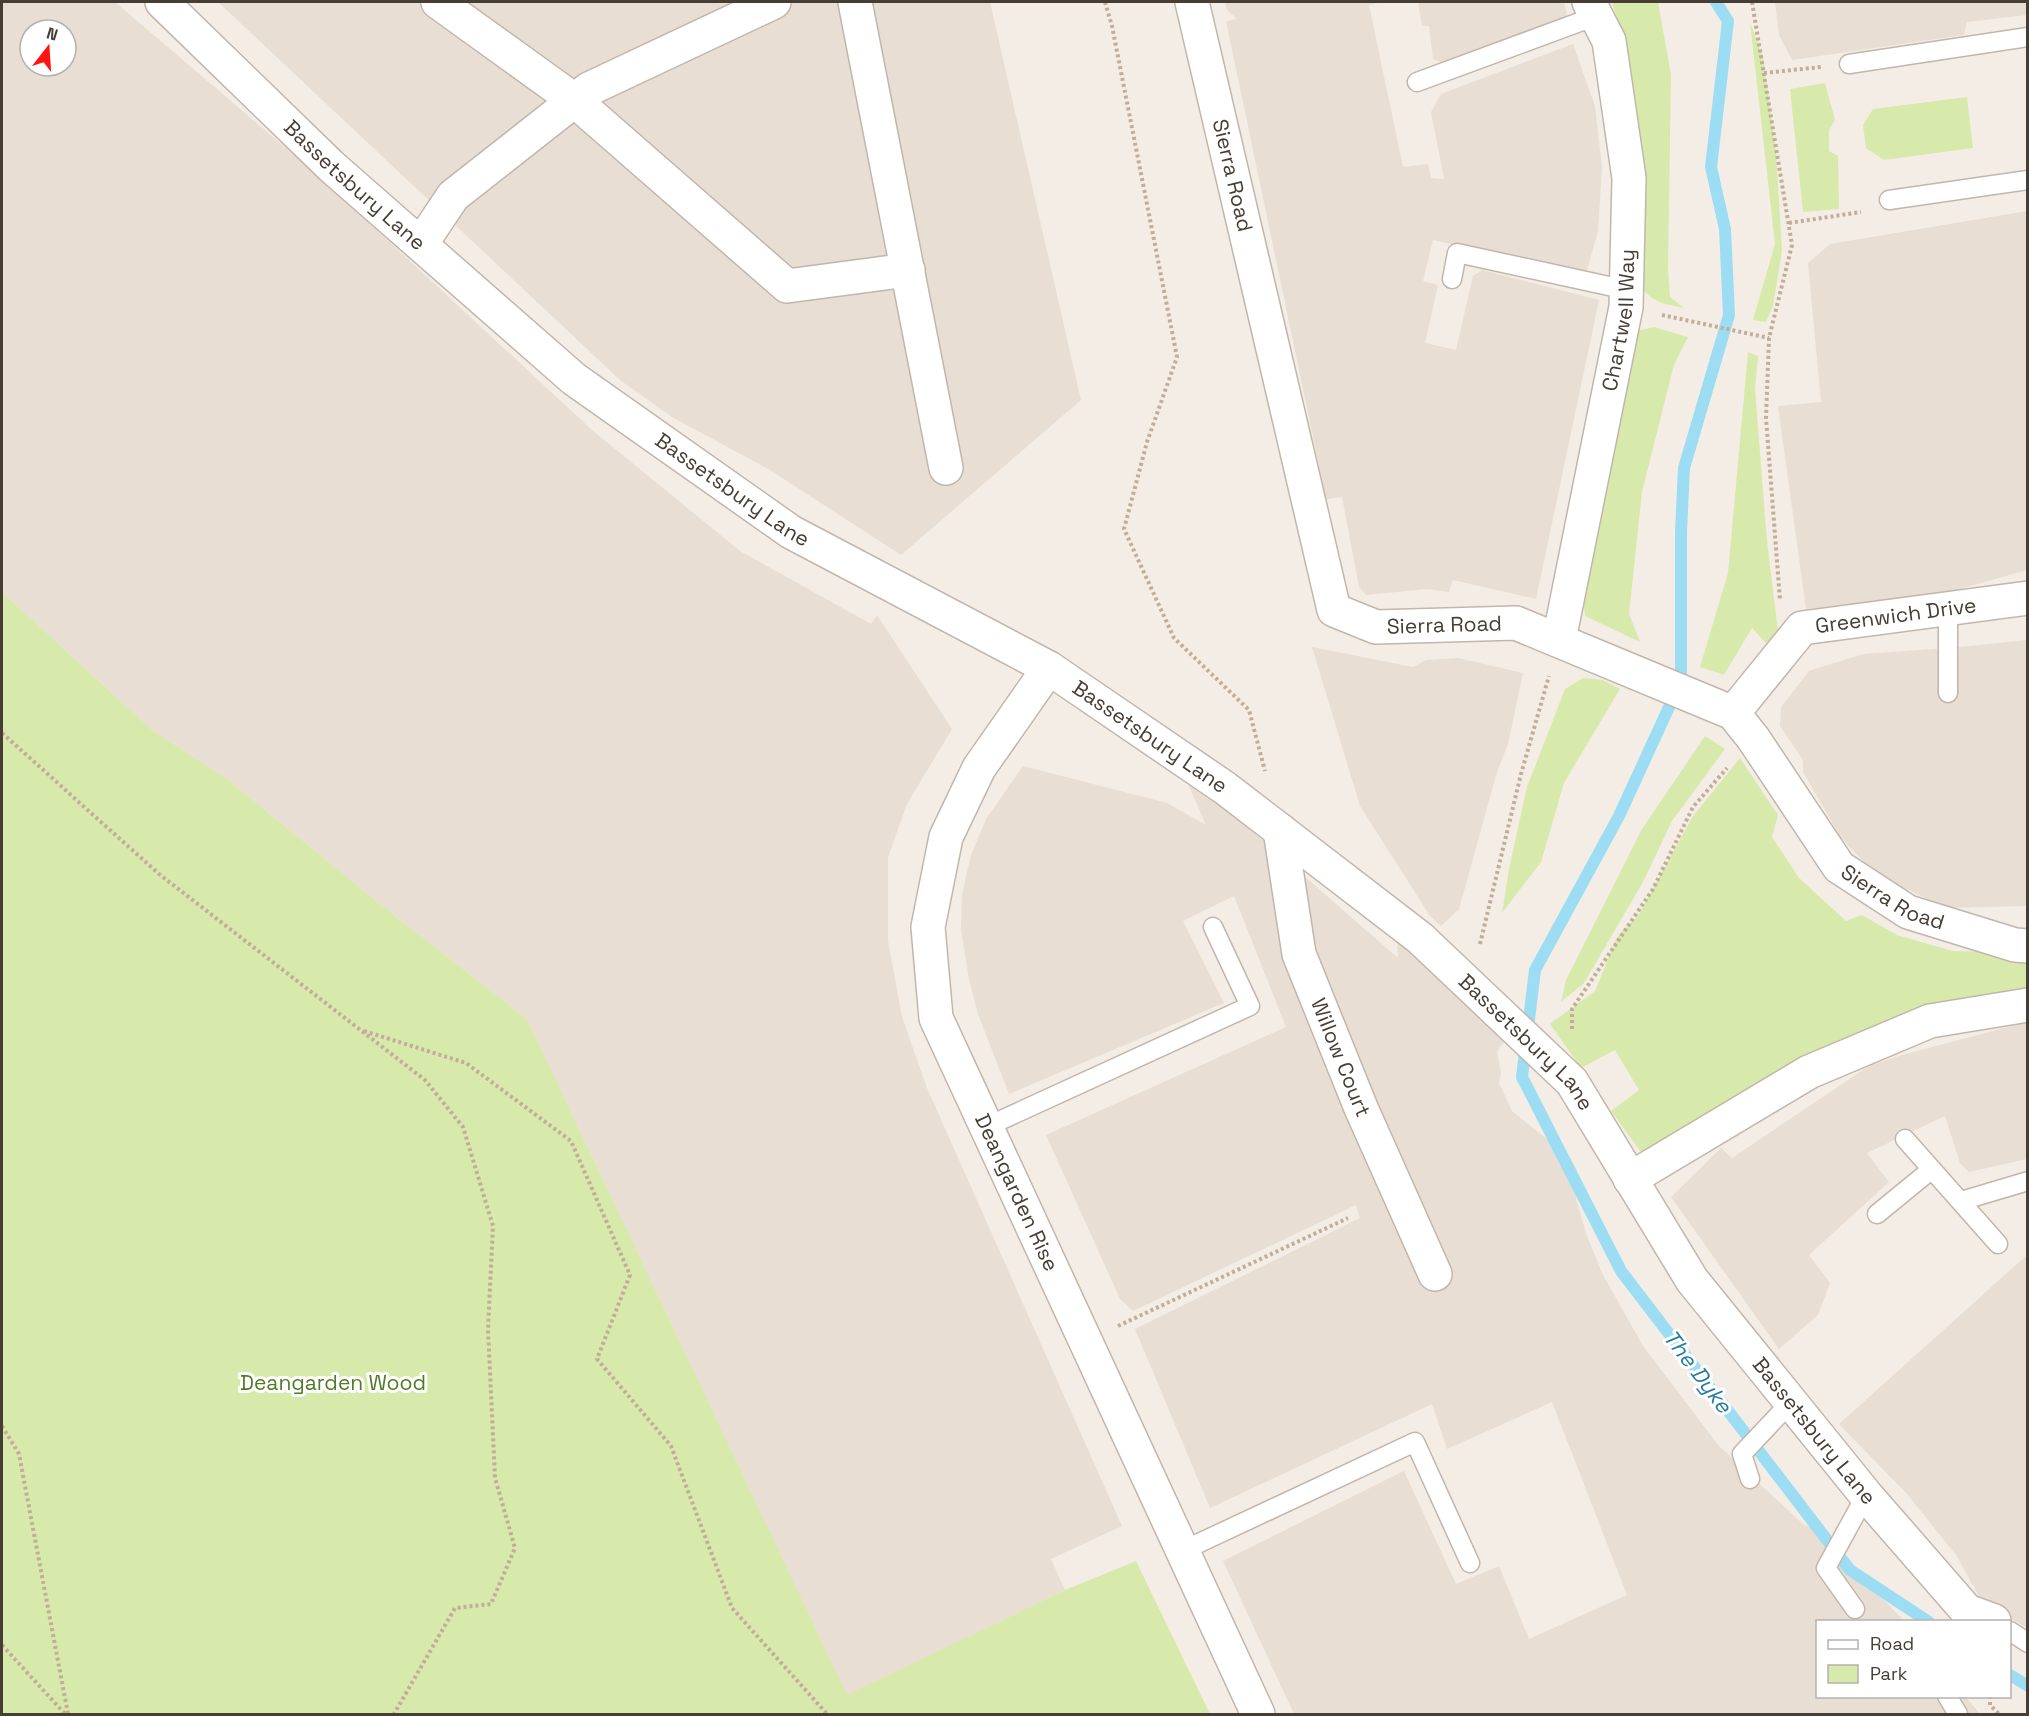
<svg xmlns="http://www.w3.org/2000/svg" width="2029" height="1716" viewBox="0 0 2029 1716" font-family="'Space Grotesk',sans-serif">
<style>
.residential{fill:#e8ded3;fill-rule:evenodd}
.green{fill:#d7eaab}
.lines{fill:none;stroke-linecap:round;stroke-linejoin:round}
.stream{stroke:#9dddf4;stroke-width:12}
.lane-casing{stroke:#c2b6aa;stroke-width:21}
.street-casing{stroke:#c2b6aa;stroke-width:36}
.path{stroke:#c2ad98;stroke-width:4;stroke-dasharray:3 3;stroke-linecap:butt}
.lane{stroke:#fff;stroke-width:18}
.street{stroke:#fff;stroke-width:33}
.labels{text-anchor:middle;stroke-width:6;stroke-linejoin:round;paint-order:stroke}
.street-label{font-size:21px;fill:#463d34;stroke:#fff}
.park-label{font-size:21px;fill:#517b24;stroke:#fff}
.water-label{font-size:22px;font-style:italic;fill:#247c9f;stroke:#fff}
</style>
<rect width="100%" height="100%" fill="#f4ede5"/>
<path class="residential" d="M 2,2 L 115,2 L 314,172 L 592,430 L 740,551 L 871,624 L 877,615 L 952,729 L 907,804 L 888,857 L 888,941 L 902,1017 L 927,1088 L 1122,1526 L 1051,1559 L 1065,1590 L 847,1696 L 527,1019 L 385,908 L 227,779 L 152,730 L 2,592 ZM 30,30 L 66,30 L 66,66 L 30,66 Z
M 218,2 L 990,2 L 1081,400 L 901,555 L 770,470 L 672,417 L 620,380 Z
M 1225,2 L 1383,2 L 1369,5 L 1403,167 L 1428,164 L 1431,178 L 1444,179 L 1431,112 L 1441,94 L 1573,44 L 1595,106 L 1602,167 L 1598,231 L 1586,274 L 1433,240 L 1423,281 L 1438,285 L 1425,343 L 1456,350 L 1473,276 L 1482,270 L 1599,300 L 1536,599 L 1453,580 L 1449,592 L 1427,589 L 1366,595 L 1359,587 L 1342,497 L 1326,499 L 1226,21 L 1237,19 L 1227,10 Z
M 1418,2 L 1564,2 L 1569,22 L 1449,66 L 1433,59 L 1429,26 L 1422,26 Z
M 1775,2 L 2027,2 L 2027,15 L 1967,22 L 1964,35 L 1792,60 L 1779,35 Z
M 2027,211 L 2027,570 L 1935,596 L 1806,609 L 1778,406 L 1821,402 L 1808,263 L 1830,244 Z
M 2027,640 L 2027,906 L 1947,908 L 1877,875 L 1841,838 L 1803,772 L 1803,760 L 1780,726 L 1781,707 L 1809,671 L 1863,654 L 1961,647 Z
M 1312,647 L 1413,667 L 1426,660 L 1458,658 L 1523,673 L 1508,744 L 1497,772 L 1459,909 L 1441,926 L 1430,916 L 1360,806 Z
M 1023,766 L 1167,803 L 1206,825 L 1182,770 L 1398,958 L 1397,942 L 1507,1038 L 1497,1051 L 1501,1073 L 1499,1083 L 1512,1111 L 1568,1156 L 1577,1170 L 1576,1199 L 1587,1236 L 1603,1275 L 1643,1346 L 1719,1446 L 1804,1525 L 1818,1530 L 1904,1621 L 1818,1622 L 1818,1696 L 1966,1697 L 1980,1714 L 1294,1714 L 1223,1561 L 1404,1471 L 1456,1584 L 1499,1566 L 1529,1639 L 1627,1595 L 1552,1402 L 1447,1449 L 1432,1404 L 1210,1508 L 1135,1329 L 1360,1218 L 1356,1205 L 1133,1311 L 1120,1299 L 1046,1135 L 1286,1027 L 1234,896 L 1183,921 L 1224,1003 L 1009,1094 L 978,1014 L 969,979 L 961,929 L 962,895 L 971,855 L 986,819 Z
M 2027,1022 L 2027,1159 L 1969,1172 L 1960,1163 L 1945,1116 L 1867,1153 L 1889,1182 L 1809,1255 L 1830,1283 L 1818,1315 L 1779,1349 L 1671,1197 L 1721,1148 L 1732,1158 L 1869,1066 L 1902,1055 Z
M 2027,1255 L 2027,1628 L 1982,1602 L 1956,1555 L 1907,1494 L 1839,1424 Z"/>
<path class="green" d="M 1612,2 L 1658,2 L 1671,75 L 1668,268 L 1670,297 L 1684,308 C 1663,304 1651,302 1639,284 L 1626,46 Z
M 1750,22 L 1763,57 L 1776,152 L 1782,251 L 1773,306 L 1766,322 L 1753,320 L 1775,244 Z
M 1825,83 L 1835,120 L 1829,130 L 1829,151 L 1838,156 L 1839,209 L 1803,212 L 1790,89 Z
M 1967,97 L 1973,148 L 1884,160 L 1866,148 L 1863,125 L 1873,109 Z
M 1654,327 L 1688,337 L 1674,365 L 1642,492 L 1629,614 L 1640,642 L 1585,616 L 1583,597 L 1637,331 Z
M 1748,352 L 1758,356 L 1755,389 L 1767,541 L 1778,631 L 1766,643 L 1752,628 L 1724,675 L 1700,667 L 1728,573 Z
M 2,592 L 152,730 L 227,779 L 385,908 L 527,1019 L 847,1695 L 1065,1590 L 1136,1561 L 1210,1714 L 2,1714 Z
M 1583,678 L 1603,680 L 1620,689 L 1564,783 L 1541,862 L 1502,913 L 1509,869 L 1527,787 L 1565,689 Z
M 1705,736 L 1725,749 L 1672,821 L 1643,882 L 1584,983 L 1561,1002 L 1566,980 L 1642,829 Z
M 1740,758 L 1778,815 L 1772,837 L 1799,878 L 1846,921 L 1862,915 L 1897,935 L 1953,951 L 2027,953 L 2027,995 L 1872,1035 L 1652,1167 L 1611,1111 L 1639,1090 L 1615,1050 L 1581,1068 L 1550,1024 L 1595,991 L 1617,937 L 1638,916 L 1693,816 Z"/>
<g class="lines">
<path class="stream" d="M 1716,2 L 1728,21 L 1711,167 L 1725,229 L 1729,315 L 1684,468 L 1681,532 L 1681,681 L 1619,816 L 1535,970 L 1522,1077 L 1621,1271 L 1850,1570 L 1929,1622
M 2010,1675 L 2028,1686"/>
<defs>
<path id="lane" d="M 1849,64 L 2028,37
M 1417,82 L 1596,16
M 1889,200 L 2028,180
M 1452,279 L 1457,253 L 1627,290
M 1948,608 L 1948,693
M 986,1127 L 1250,1006 L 1213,927
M 1905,1139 L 1998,1244
M 1961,1201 L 2028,1181
M 1877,1214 L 1932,1169
M 1750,1479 L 1742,1454 L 1790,1403
M 1182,1551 L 1415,1442 L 1470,1563
M 1855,1609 L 1826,1568 L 1866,1495
M 2010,1631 L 2028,1643
M 1947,1696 L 1958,1714"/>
<g id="street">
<path id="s1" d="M 162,2 L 331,166 L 574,379 L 791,532 L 1049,668 L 1225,788 L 1420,938 L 1572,1082 L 1692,1280 L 1866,1495 L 1967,1611 L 1994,1621"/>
<path d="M 438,2 L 574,100 L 787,286 L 908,270"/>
<path d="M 855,2 L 946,468"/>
<path id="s2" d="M 1192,2 L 1334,610 L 1376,627 L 1516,623 L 1733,713 L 1753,738 L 1839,867 L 1908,912 L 2015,945 L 2028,946"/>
<path d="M 421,244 L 453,196 L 589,89 L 774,2"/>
<path id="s3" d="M 1559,640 L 1626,307 L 1629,178 L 1609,41 L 1589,2"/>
<path id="s4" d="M 1049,668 L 979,768 L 946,837 L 928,927 L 936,1018 L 1258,1714"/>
<path id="s5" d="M 1733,713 L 1802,628 L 2028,598"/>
<path id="s6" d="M 1280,830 L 1299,954 L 1361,1108 L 1435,1274"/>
<path d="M 1630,1179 L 1809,1072 L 1930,1021 L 2028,1005"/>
</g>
</defs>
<use href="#lane" class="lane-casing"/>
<use href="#street" class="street-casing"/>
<path class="path" d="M 1105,2 L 1112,26 L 1177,357 L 1147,442 L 1124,529 L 1174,638 L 1249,710 L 1265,771
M 1752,2 L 1792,245 L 1769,338 L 1766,418 L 1780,600
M 1764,73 L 1821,67
M 1789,223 L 1861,212
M 1662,315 L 1769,338
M 2,733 L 159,874 L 425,1080 L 463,1127 L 493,1226 L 488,1329 L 495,1478 L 515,1548 L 491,1604 L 455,1608 L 394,1714
M 1480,944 L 1521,774 L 1549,676
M 1572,1029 L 1572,1009 L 1653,889 L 1693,807 L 1727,768
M 364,1031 L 466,1063 L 571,1141 L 630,1275 L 597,1359 L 671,1446 L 732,1608 L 827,1714
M 1118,1326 L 1348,1218
M 2,1426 L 19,1454 L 68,1714
M 2,1645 L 65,1714
M 1990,1696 L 1990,1705 L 1999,1714"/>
<use href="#lane" class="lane"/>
<use href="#street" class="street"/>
</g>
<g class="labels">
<g class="street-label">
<text dy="7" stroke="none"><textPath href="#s2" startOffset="178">Sierra Road</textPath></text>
<text dy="7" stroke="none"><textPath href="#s1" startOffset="266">Bassetsbury Lane</textPath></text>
<text dy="7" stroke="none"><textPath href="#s3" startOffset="326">Chartwell Way</textPath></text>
<text dy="7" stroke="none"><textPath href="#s1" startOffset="752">Bassetsbury Lane</textPath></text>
<text dy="7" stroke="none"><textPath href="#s5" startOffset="204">Greenwich Drive</textPath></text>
<text dy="7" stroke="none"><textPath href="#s2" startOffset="738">Sierra Road</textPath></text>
<text dy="7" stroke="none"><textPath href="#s1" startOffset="1238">Bassetsbury Lane</textPath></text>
<text dy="7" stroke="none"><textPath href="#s2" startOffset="1294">Sierra Road</textPath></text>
<text dy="7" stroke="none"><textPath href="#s1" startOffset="1724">Bassetsbury Lane</textPath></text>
<text dy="7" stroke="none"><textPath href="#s6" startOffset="237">Willow Court</textPath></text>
<text dy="7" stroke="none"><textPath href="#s4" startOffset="574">Deangarden Rise</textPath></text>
<text dy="7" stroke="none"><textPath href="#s1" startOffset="2210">Bassetsbury Lane</textPath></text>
</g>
<g class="park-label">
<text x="333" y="1390">Deangarden Wood</text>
</g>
<g class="water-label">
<text transform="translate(1698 1371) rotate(53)" y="8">The Dyke</text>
</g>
</g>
<rect width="2029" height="1716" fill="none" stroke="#463d34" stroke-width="6"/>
<rect x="1816" y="1620" width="195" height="78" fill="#ffffff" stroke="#b5b1ae" stroke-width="1.5"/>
<rect x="1828" y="1640" width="30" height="9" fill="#ffffff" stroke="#b5b1ae" stroke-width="1.5"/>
<text x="1870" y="1650" font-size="18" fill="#463d34">Road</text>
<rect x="1828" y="1665" width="30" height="18" fill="#d7eaab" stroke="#b5b1ae" stroke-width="1.5"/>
<text x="1870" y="1680" font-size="18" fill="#463d34">Park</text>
<g transform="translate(48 48) rotate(17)"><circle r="28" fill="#ffffff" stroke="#b5b1ae" stroke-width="1.5"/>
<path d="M0-4.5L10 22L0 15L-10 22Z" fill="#ff1411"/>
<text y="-9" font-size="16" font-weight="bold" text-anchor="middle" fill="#463d34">N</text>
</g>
</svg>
